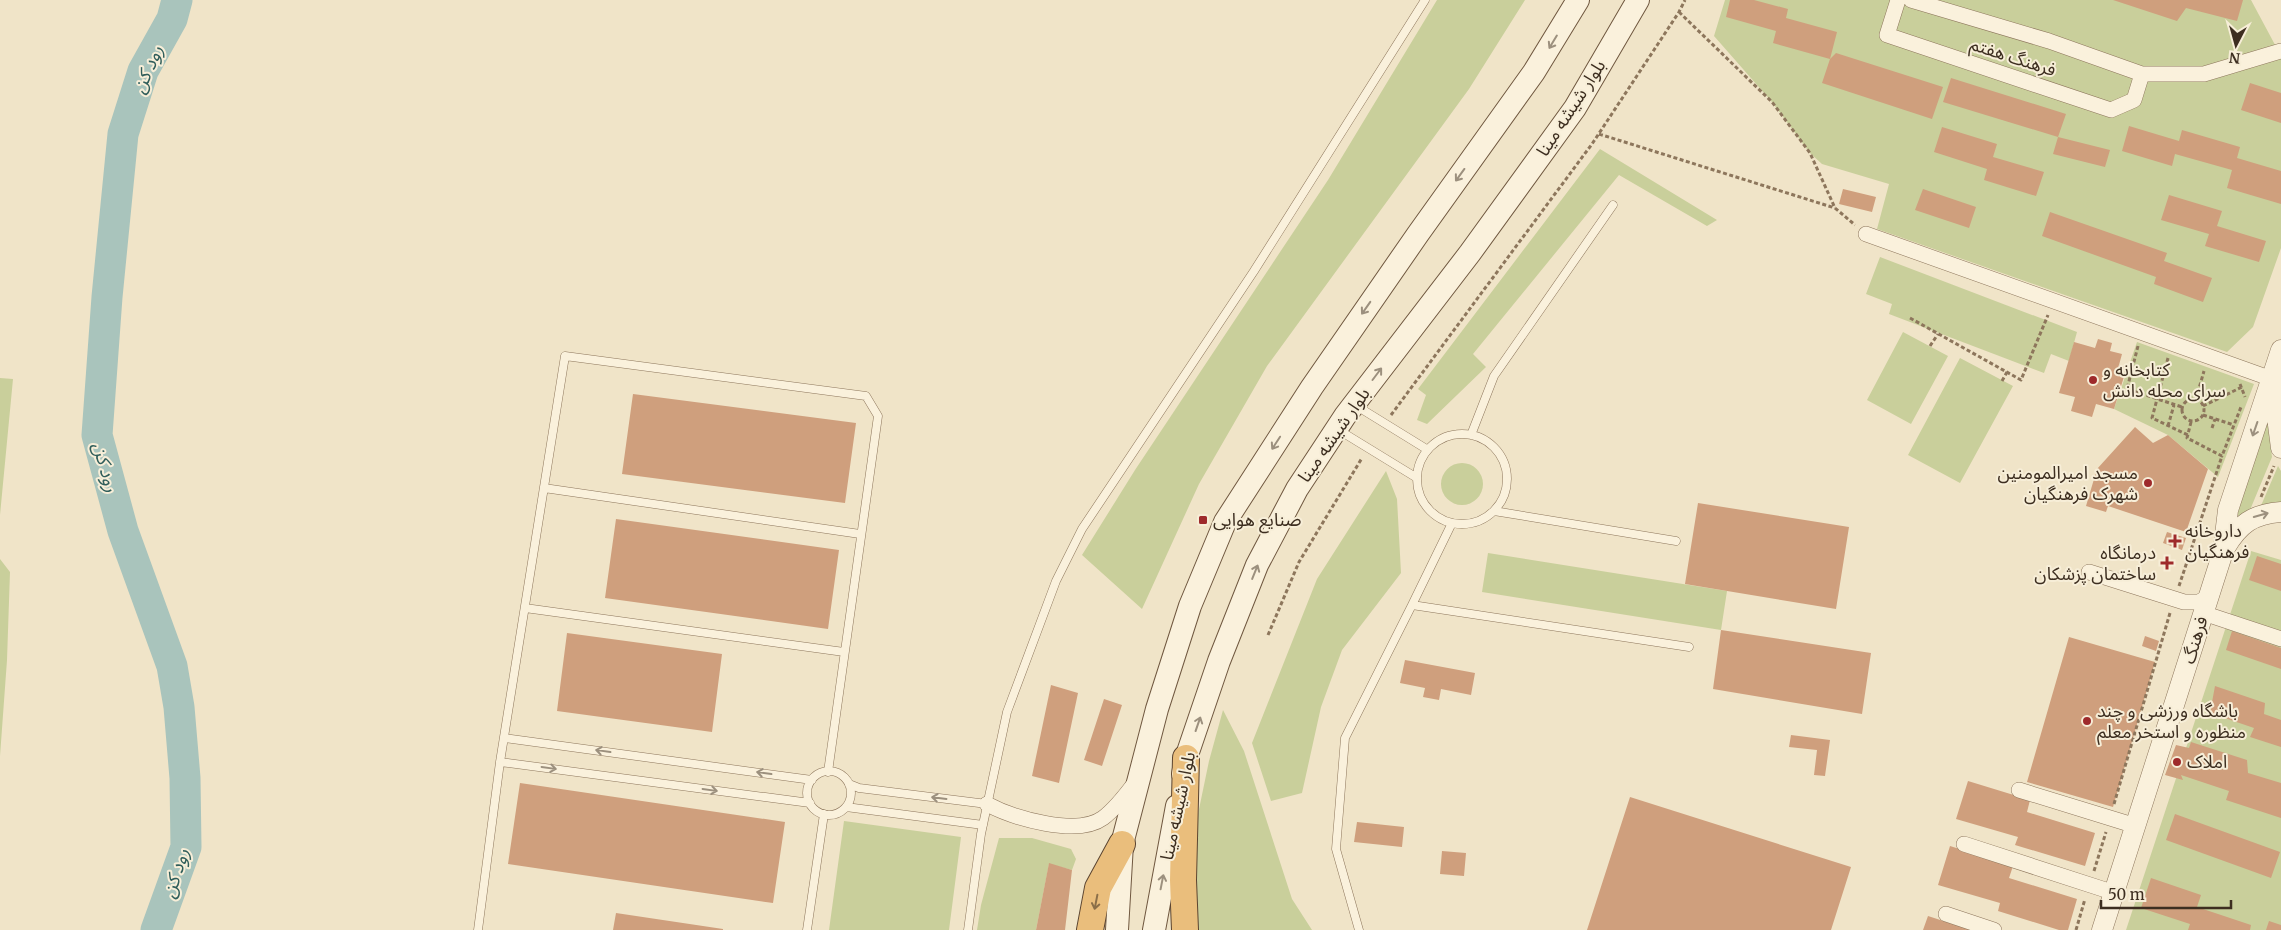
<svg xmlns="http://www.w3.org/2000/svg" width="2281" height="930" viewBox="0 0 2281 930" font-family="Merriweather,'Noto Sans Arabic',serif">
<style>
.green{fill:#c9cf9b}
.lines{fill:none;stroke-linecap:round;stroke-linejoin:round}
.river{stroke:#a9c4bc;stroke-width:31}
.building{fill:#cf9f7d}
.service-casing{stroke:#8d765c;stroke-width:9}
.minor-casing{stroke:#8d765c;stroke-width:16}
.tertiary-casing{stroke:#8d765c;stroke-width:21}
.secondary-casing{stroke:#6f573f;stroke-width:24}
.trunk-casing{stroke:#5b4430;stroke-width:28}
.path{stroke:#8d765c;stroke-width:3;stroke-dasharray:4 2.5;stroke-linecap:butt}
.service{stroke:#faf1dc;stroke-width:8}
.minor{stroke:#faf1dc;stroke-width:15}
.tertiary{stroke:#faf1dc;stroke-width:20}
.secondary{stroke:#faf1dc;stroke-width:22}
.trunk{stroke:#eabe7c;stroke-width:26}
.oneway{stroke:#9c907e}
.oneway2{stroke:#8b6f49}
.poi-dot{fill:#9e2a2b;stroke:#f7eed8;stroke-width:2}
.labels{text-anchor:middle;stroke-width:4;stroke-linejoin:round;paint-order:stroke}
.street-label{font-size:18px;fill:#3d2e20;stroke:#f7eed8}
.poi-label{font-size:18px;fill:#3d2e20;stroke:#f7eed8;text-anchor:start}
.water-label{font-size:19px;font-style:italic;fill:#2f5d5a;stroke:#f7eed8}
</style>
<rect width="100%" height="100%" fill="#f0e4c8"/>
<path class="green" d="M 1437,0 L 1525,0 L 1469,89 L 1267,366 L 1199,484 L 1142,609 L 1082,555 L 1135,470 L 1328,180 Z
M 1725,0 L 2251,0 L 2281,56 L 2281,248 L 2253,327 L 2227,352 L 1877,229 L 1889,184 L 1822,164 L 1810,153 L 1772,102 L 1714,36 Z
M 1600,149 L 1717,220 L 1707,226 L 1619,175 L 1473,354 L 1486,367 L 1427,424 L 1417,420 L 1426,395 L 1418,389 Z
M 1880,257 L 2077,332 L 2069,361 L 2051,354 L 2044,373 L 1889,314 L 1892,304 L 1866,294 Z
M 1903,332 L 1948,356 L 1911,424 L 1867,400 Z
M 2137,342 L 2254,384 L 2218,477 L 2168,435 L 2114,409 Z
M 1960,358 L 2013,386 L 1960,483 L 1908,455 Z
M 0,378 L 13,379 L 0,515 Z
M 2266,409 L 2272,457 L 2250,510 L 2229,536 Z
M1441 484a21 21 0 1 1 42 0a21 21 0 1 1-42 0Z
M 2278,466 L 2281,471 L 2281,505 L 2260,508 Z
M 1386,471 L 1397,499 L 1401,573 L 1342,650 L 1321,707 L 1302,793 L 1271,801 L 1252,743 L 1317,579 Z
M 2251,551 L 2281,560 L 2281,930 L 2126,930 Z
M 1488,553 L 1727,591 L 1721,630 L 1482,592 Z
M 0,559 L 10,572 L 7,660 L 0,756 Z
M 1223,710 L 1244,751 L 1292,899 L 1312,930 L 1192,930 L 1192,843 L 1209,761 Z
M 844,821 L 961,837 L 949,930 L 829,930 Z
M 999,838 L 1032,838 L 1071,849 L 1076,859 L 1072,870 L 1049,864 L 1036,930 L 977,930 L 981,905 Z"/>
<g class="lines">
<path class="river" d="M 156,930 L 186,847 L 185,778 L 179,707 L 172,666 L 123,531 L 97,435 L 107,297 L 123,134 L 143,71 L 172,19 L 177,0"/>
</g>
<path class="building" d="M 1730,0 L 1754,0 L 1788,9 L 1786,18 L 1837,32 L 1830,59 L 1836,53 L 1943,87 L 1932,119 L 1822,83 L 1830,59 L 1773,43 L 1776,31 L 1726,17 Z
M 2113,0 L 2243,0 L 2237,21 L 2186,8 L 2177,21 Z
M 1951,78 L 2066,114 L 2058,137 L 1943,102 Z
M 2250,83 L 2281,93 L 2281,123 L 2241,110 Z
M 2129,126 L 2179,141 L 2182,130 L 2240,147 L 2237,158 L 2281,171 L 2281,204 L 2227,188 L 2232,170 L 2175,154 L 2172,166 L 2122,151 Z
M 1942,127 L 1997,144 L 1993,157 L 2044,172 L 2036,196 L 1984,180 L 1987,169 L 1934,152 Z
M 2058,137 L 2110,150 L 2105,167 L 2053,154 Z
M 1843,189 L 1876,197 L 1872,212 L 1839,204 Z
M 1923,189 L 1976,207 L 1969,228 L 1915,210 Z
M 2169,195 L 2222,211 L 2217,226 L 2266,241 L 2259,262 L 2205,246 L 2209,234 L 2161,220 Z
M 2050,212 L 2167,253 L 2164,261 L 2212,278 L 2203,302 L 2154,284 L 2156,277 L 2042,236 Z
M 2098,339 L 2112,343 L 2110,351 L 2122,354 L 2119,365 L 2127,367 L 2114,409 L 2096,404 L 2092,417 L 2071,411 L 2075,397 L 2059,393 L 2074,342 L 2095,348 Z
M 633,394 L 856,423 L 845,503 L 622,474 Z
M 2135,427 L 2153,443 L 2168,435 L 2208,469 L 2186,532 L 2108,506 L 2106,512 L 2086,506 L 2097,469 Z
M 1698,503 L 1849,527 L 1836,609 L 1685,584 Z
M 616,519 L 839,550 L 828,629 L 605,598 Z
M 2167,532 L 2186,538 L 2182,550 L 2163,543 Z
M 2257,556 L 2281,564 L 2281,591 L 2249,580 Z
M 1721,630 L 1871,653 L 1862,714 L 1713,689 Z
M 2232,631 L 2281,648 L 2281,669 L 2226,650 Z
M 567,633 L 722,654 L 712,732 L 557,711 Z
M 2145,636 L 2159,641 L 2156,651 L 2142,646 Z
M 2069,637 L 2155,662 L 2113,807 L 2027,782 Z
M 1405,660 L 1475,673 L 1471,695 L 1441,689 L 1439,700 L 1423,697 L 1425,688 L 1400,683 Z
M 1051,685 L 1078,693 L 1059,783 L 1032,776 Z
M 2215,686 L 2265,703 L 2264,714 L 2281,720 L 2281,747 L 2250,737 L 2254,728 L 2210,713 Z
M 1104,699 L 1122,705 L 1102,766 L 1084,760 Z
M 1791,735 L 1830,740 L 1825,776 L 1814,775 L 1817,750 L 1789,747 Z
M 2191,742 L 2247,760 L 2248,773 L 2281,783 L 2281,818 L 2226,800 L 2229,791 L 2181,775 L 2183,780 L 2165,775 L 2176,745 L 2189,748 Z
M 1968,781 L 2030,800 L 2027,812 L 2095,833 L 2085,866 L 2015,845 L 2018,837 L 1956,819 Z
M 520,783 L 785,822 L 773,903 L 508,864 Z
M 1630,797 L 1851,867 L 1831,930 L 1587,930 Z
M 2175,814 L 2280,852 L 2271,878 L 2166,840 Z
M 1357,822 L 1404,827 L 1402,847 L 1354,842 Z
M 1950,846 L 2013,866 L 2009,878 L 2077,899 L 2068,930 L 2059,930 L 1998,911 L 2000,903 L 1938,885 Z
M 1442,851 L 1466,853 L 1464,876 L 1440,874 Z
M 1049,863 L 1072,870 L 1065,930 L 1036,930 Z
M 2151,878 L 2201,895 L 2197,907 L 2251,925 L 2250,930 L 2188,930 L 2190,924 L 2141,908 Z
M 616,913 L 723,929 L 723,930 L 613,930 Z
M 1928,916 L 1971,930 L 1923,930 Z
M 2269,921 L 2281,925 L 2281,930 L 2266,930 Z"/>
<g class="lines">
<defs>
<path id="service" d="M 1355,405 L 1428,450
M 1337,429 L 1417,478
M1417 479a45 45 0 1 1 90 0a45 45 0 1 1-90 0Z
M 1471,435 L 1494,376 L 1613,205
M 544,488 L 860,534
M 1494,511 L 1676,541
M 1452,523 L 1412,605 L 1689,647
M 525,608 L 844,652
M 504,738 L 812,780
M 500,762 L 810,803
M807 793a22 22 0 1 1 44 0a22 22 0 1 1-44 0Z
M 849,784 L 859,788 L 987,804
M 846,807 L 983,825
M 478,930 L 500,762 L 565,356 L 866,396 L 878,416 L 828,772
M 807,930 L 824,814
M 968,930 L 981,834 L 1007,712 L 1056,581 L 1082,529 L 1254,271 L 1425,0
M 1359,930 L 1336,849 L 1345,738 L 1412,605"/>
<path id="minor" d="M 1898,0 L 1887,35 L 2111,110 L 2134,100 L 2142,74
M 1911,0 L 2049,41 L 2142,74 L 2204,74 L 2281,51
M 1866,234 L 2272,379
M 2089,572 L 2184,602 L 2199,602 L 2209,596
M 2203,613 L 2281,639
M 2019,790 L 2136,826
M 987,804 C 1013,818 1077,837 1103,818 C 1115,809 1125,796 1134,784
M 1964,844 L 2115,893
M 1946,914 L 1994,930"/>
<path id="tertiary" d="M 2273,386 L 2281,448
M 2225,548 C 2239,524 2253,514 2281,512
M 2102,930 L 2223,552 L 2228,510 L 2281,350"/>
<path id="secondary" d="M 1183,774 L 1186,758 L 1219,661 L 1257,565 L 1297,489 L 1345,416 L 1470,253 L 1575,108 L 1638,0
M 1117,930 L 1122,844 L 1157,709 L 1190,606 L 1225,522 L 1312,387 L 1418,234 L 1534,72 L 1578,0
M 1154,930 L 1177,806"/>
<path id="trunk" d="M 1090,930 L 1098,888 L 1122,844
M 1185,930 L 1183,880 L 1186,758"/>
</defs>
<use href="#service" class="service-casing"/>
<use href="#minor" class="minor-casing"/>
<use href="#tertiary" class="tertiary-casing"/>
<use href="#secondary" class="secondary-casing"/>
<use href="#trunk" class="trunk-casing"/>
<path class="path" d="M 1679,12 L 1772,102 L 1810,153 L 1835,208 L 1855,225
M 1599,134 L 1835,208
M 1910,318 L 2021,380 L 2048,315
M 1930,346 L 1938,334
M 2138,346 L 2127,389 L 2182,407
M 2168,358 L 2152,418 L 2188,435
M 2002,381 L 2007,372
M 2240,384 L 2245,397
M2182 410a11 11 0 1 1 22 0a11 11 0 1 1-22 0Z
M 2196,399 L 2204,371
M 2203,406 L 2242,387
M 1391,415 L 1592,144 L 1679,12 L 1685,0
M 2203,415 L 2234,425
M 2191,422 L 2187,438 L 2222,456 L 2241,407
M 2168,426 L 2174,405
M 2212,428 L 2215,419
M 2261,497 L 2274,466
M 2179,586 L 2222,456
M 1268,635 L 1299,562 L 1362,458
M 2114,804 L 2170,613
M 2094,871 L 2106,832
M 2076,930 L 2085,899"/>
<use href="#service" class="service"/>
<use href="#minor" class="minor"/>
<use href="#tertiary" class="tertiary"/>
<use href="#secondary" class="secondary"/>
<use href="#trunk" class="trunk"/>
</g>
<defs><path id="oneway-shaft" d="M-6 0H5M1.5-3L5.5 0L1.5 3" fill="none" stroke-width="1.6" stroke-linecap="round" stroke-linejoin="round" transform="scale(1.25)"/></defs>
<g class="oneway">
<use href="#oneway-shaft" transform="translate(1553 42) rotate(121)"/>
<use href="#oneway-shaft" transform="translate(1460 175) rotate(126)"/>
<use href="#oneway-shaft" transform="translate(1366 308) rotate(125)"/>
<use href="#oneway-shaft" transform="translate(1377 374) rotate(-53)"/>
<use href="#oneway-shaft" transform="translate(2255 429) rotate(109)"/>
<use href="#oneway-shaft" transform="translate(1276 443) rotate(123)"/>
<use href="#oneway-shaft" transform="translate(2261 515) rotate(-16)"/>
<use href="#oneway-shaft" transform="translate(1255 572) rotate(-68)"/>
<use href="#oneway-shaft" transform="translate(1198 724) rotate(-71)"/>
<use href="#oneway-shaft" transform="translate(603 751) rotate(-172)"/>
<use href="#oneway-shaft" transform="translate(549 768) rotate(8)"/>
<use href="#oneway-shaft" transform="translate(764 773) rotate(-172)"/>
<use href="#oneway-shaft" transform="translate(710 790) rotate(8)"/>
<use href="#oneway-shaft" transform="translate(939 798) rotate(-173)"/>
<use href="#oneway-shaft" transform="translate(1162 882) rotate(-79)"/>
</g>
<use class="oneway2" href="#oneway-shaft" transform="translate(1096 902) rotate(101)"/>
<g class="poi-dot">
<circle cx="2093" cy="380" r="5"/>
<circle cx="2148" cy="483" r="5"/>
<rect x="1198" y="515" width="10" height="10" rx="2.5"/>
<path d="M2172.5 533.5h5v5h5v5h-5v5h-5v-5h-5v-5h5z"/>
<path d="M2164.5 555.5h5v5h5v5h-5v5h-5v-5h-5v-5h5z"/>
<circle cx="2087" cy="721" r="5"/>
<circle cx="2177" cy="762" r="5"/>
</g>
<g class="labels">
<g class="street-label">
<text transform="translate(2013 57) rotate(18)" y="6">فرهنگ هفتم</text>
<text transform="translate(1571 108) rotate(-57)" y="6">بلوار شیشه مینا</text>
<text transform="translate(1334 435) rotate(-55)" y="6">بلوار شیشه مینا</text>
<text transform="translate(2195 640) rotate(-73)" y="6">فرهنگ</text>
<text transform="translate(1178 806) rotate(-78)" y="6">بلوار شیشه مینا</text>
</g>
<g class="poi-label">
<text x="2103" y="376">کتابخانه و<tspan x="2103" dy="21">سرای محله دانش</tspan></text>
<text x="2138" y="479" text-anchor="end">مسجد امیرالمومنین<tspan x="2138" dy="21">شهرک فرهنگیان</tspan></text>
<text x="1213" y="526">صنایع هوایی</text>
<text x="2185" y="537">داروخانه<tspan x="2185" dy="21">فرهنگیان</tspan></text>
<text x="2156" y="559" text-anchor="end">درمانگاه<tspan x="2156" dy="21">ساختمان پزشکان</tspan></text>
<text x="2097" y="717">باشگاه ورزشی و چند<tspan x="2097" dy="21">منظوره و استخر معلم</tspan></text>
<text x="2187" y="768">املاک</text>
</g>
<g class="water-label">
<text transform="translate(147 69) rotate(-66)" y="7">رود کن</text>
<text transform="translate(106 467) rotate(75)" y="7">رود کن</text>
<text transform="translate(175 873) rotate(-72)" y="7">رود کن</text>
</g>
</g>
<g transform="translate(2236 45) rotate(186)" stroke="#f7eed8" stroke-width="4" paint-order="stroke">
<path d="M0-4L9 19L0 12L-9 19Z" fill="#3d2e20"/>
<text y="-8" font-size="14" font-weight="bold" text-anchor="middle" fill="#3d2e20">N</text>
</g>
<path d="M2101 900v8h130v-8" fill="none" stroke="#3d2e20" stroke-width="2.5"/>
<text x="2108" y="900" font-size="15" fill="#3d2e20" stroke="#f7eed8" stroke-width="4" paint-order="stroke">50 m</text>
</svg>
